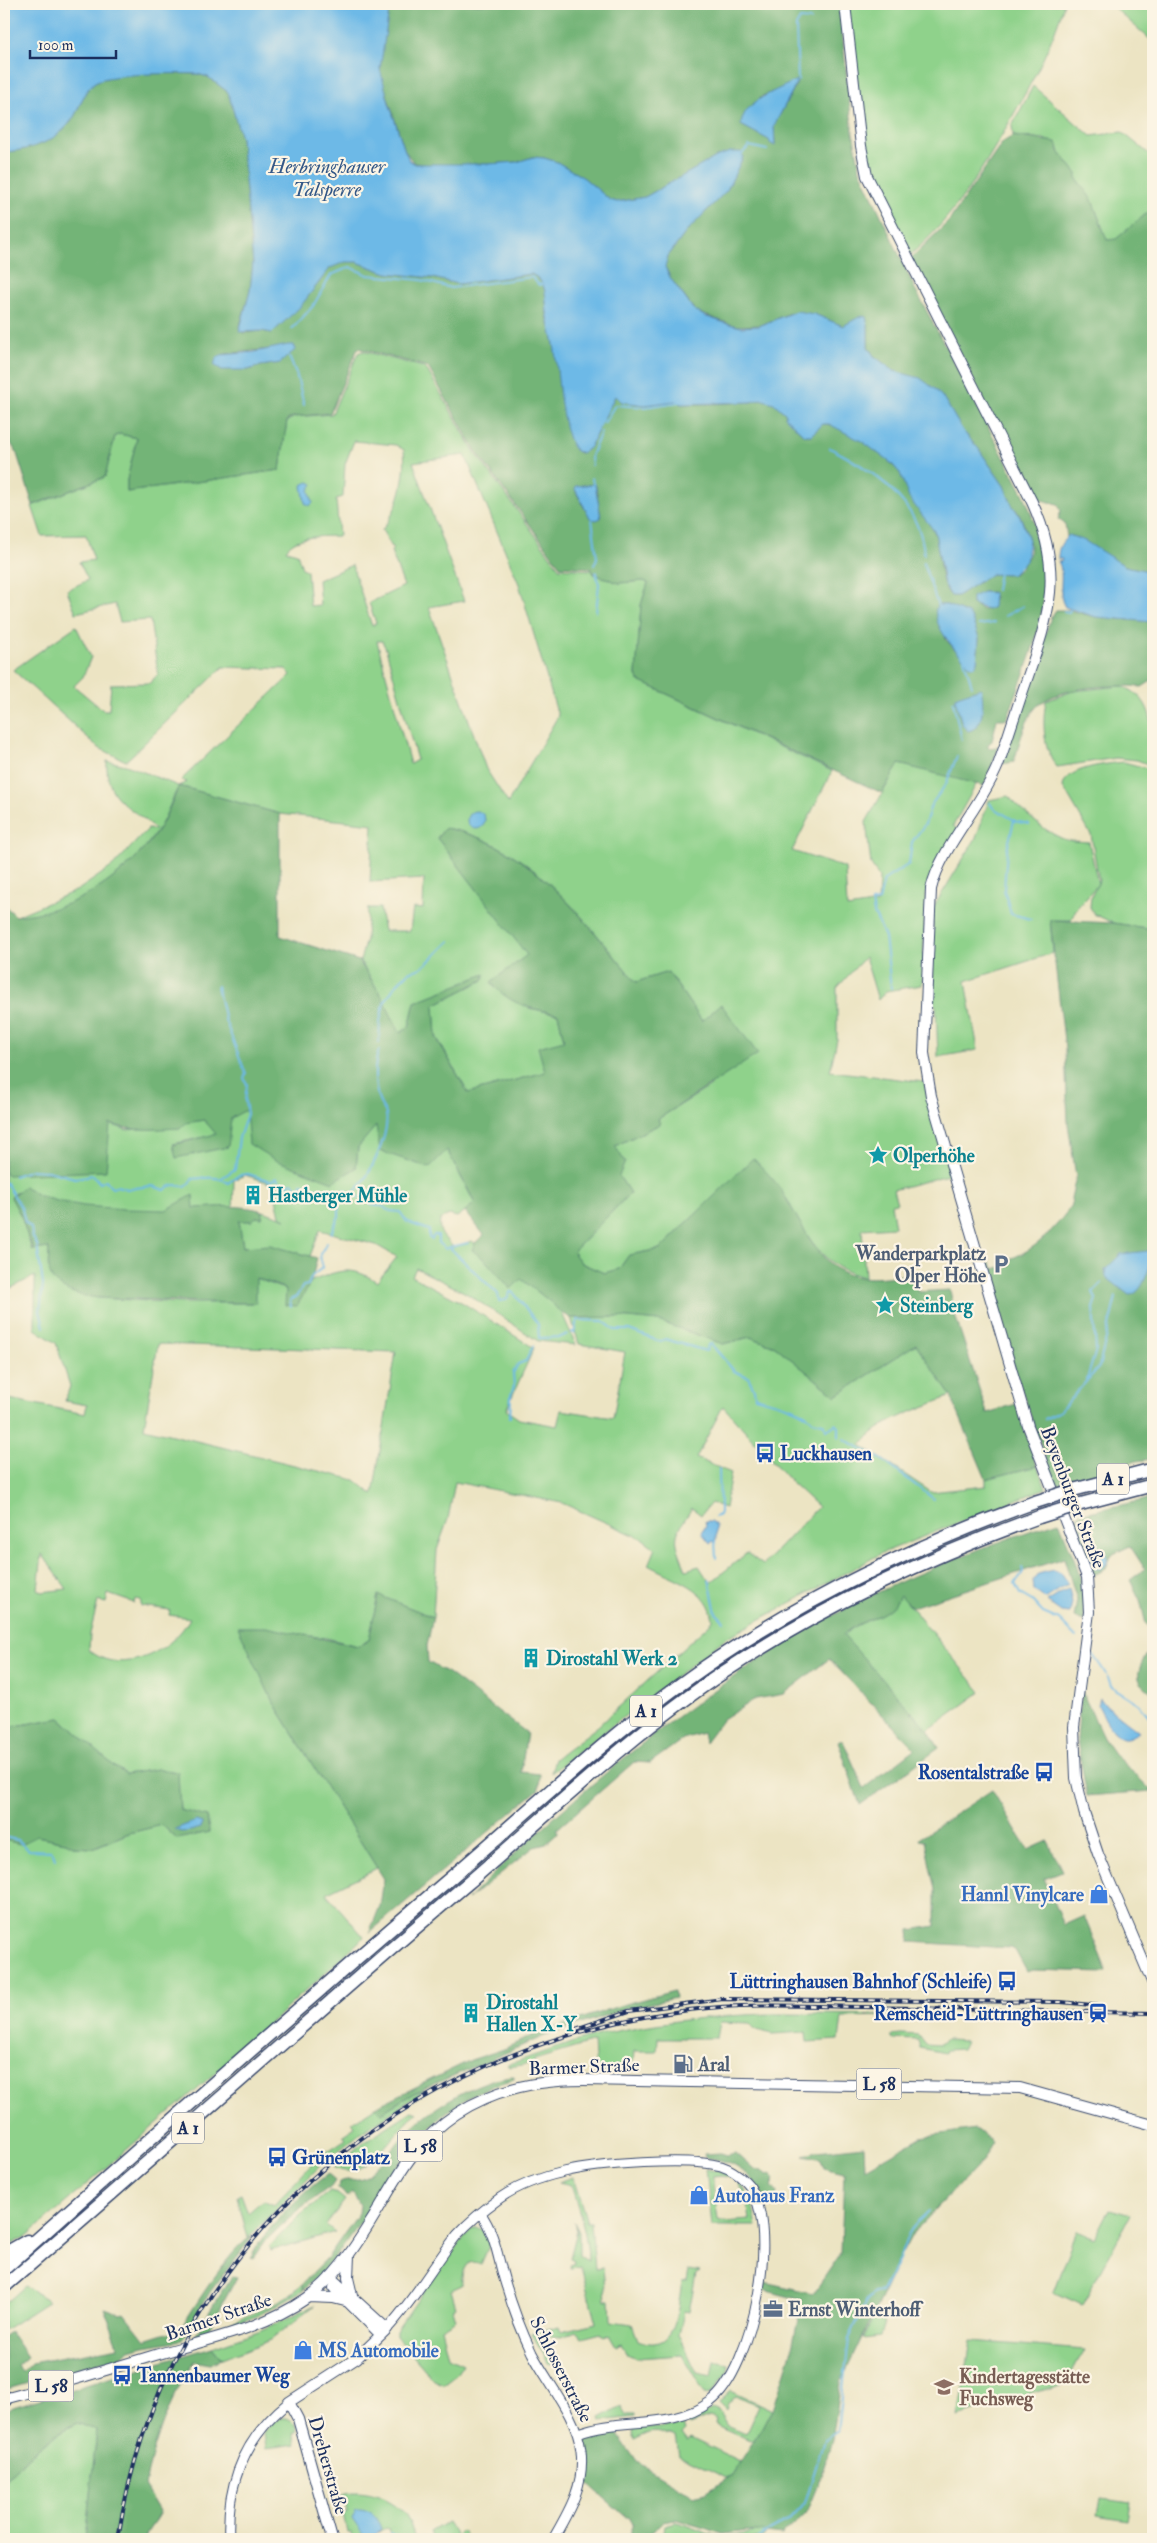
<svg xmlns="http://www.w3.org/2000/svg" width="1157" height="2543" viewBox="0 0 1157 2543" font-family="'IM FELL Double Pica',serif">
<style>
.green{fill:#8fd28b;stroke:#558074;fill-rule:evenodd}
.forest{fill:#73b477;stroke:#47726a;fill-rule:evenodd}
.water{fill:#6db9e7;stroke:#4474a2}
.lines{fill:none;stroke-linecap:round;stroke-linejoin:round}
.stream{stroke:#6db9e7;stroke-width:2}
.minor-casing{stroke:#3a4a6d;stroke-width:11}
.major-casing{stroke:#3a4a6d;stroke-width:12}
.highway-casing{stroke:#3a4a6d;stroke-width:15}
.minor{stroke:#fff;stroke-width:9}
.major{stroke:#fff;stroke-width:10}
.highway{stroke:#fff;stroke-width:12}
.rail-casing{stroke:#1b2f5e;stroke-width:4}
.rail{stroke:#fcf5e5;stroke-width:2;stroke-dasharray:5.5;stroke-linecap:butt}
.highway-bridge-casing{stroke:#3a4a6d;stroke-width:15;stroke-linecap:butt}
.highway-bridge{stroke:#fff;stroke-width:12}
.labels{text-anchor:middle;stroke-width:4.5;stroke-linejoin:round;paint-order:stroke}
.shield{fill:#fcf5e5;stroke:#5e6a86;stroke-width:1}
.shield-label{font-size:18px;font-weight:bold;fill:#1b2f5e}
.culture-label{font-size:19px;font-weight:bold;fill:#0d838f;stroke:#fcf5e5;text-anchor:start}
.service-label{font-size:19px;font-weight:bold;fill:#4e5e75;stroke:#fcf5e5;text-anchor:start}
.transit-label{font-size:19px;font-weight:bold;fill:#164399;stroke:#fcf5e5;text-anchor:start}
.street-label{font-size:19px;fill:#1b2f5e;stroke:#fcf5e5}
.shop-label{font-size:19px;font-weight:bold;fill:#366cbe;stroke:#fcf5e5;text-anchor:start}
.education-label{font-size:19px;font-weight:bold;fill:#785e54;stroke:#fcf5e5;text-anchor:start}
.water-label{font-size:20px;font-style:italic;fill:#345887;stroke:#fcf5e5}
</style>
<rect width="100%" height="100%" fill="#fcf5e5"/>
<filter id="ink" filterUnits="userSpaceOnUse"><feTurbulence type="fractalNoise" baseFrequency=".02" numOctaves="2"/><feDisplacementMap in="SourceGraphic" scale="10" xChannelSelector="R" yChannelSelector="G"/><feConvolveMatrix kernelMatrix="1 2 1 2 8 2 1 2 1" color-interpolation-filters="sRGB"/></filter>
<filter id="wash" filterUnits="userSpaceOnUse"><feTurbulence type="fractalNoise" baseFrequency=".0096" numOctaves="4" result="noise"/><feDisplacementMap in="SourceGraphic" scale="20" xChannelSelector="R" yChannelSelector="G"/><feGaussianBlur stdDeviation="1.12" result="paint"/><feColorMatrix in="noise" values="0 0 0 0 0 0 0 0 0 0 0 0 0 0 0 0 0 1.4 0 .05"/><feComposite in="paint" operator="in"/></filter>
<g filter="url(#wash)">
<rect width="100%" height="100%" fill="#ece4c3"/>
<path class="green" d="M 848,4 L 1064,4 C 1053,43 1035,76 1015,112 C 986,164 955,217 909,256 L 867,168 Z
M 1110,4 L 1153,4 L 1153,42 Z
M 1033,86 L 1091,136 L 1122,132 L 1153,157 L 1153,208 L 1116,240 L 1107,240 L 1092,200 L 1076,179 L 1077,174 L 1060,153 L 1058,146 L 1044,139 L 1013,136 L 1012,126 Z
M 363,351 L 423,367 L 427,370 L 474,451 L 559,568 L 592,570 L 594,574 L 619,583 L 644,581 L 648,583 L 641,605 L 636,675 L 639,681 L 832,771 L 792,851 L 845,868 L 847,908 L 878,903 L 879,877 L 871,865 L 866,822 L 899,764 L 977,783 L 953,826 L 958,830 L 926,894 L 922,985 L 886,991 L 878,1000 L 865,957 L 837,988 L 837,1040 L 830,1071 L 924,1082 L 951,1174 L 893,1190 L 897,1203 L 891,1204 L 895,1227 L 862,1229 L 865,1277 C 824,1270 804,1233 787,1199 L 695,1215 L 660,1249 L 629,1255 L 619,1269 L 604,1273 L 581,1263 L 573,1252 L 630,1193 L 619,1176 L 615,1146 L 660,1124 L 658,1119 L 711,1086 L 721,1005 L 702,1021 L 668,972 L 636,982 C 583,919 531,843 445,828 L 437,838 L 528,955 L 491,982 L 529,1008 L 558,1014 L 564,1040 L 545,1072 L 468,1093 L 436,1036 L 434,1005 L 483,980 L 485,975 L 415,1002 L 409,1027 L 400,1034 L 381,995 L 360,961 L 366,939 L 368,908 L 380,908 L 384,931 L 410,931 L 413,908 L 423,909 L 424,879 L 370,882 L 373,824 L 280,814 L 179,786 C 171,800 166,818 157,831 C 131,870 88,902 43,913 C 35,916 25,915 16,916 L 78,890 L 113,866 L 148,829 L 156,830 C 131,805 105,802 107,761 L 126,765 L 178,786 L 187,782 L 181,780 L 291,675 L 286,669 L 223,667 L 126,761 L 99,748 L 13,670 L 76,626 L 91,657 L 83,677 L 74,686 L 103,710 L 109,710 L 111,684 L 150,683 L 158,674 L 150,620 L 120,622 L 115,604 L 76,613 L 67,590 L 88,580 L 79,562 L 94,560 L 86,535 L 42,536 L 32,506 L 105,477 L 115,436 L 120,434 L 137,438 L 127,480 L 127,492 L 280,470 L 287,421 L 295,417 L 332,414 L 358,353 ZM 354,441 L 396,445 L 404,450 C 407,476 399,509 382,530 L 393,549 L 391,551 L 404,586 L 369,603 L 376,623 L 372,626 L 352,565 L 318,580 L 320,605 L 310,606 L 307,571 L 302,568 L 297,553 L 286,550 C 296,534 323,537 339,536 L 336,499 L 343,497 L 345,464 ZM 465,455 L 519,584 L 558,716 L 508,803 L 486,769 L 429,607 L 464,601 L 413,462 ZM 377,641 L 382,641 L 386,649 L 417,760 L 410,764 Z
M 1121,686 C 1157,697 1153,734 1153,766 L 1137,760 L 1116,758 L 1057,767 C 1043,749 1042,722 1046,701 L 1073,691 Z
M 1124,762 L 1153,770 L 1153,929 L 1113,923 L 1094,914 L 1090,907 L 1091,897 L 1099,881 L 1091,835 L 1063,787 C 1065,767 1108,764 1124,762 Z
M 1008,796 C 1024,812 1041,829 1061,838 C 1069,842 1081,841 1089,842 L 1098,884 L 1076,909 L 1071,920 L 1050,920 L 1053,953 L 966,981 L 978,1050 L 938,1057 L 936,1006 L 933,1002 L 933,908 L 976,838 L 989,800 Z
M 230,1089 L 356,1168 L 358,1147 L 376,1125 L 447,1150 L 475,1204 L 457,1217 L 449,1215 L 440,1220 C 438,1234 444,1237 453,1247 L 472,1241 L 566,1312 L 562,1313 L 576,1345 L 538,1341 L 466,1293 L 416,1268 L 412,1276 L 463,1303 L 534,1348 L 506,1410 L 519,1419 L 557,1426 L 561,1410 L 613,1418 L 625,1352 L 579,1344 L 571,1318 L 619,1317 L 659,1321 L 723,1344 L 750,1337 L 775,1346 L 836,1396 L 916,1344 L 951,1396 C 925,1407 876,1422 861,1445 L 931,1492 L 986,1486 L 986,1479 L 1037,1466 L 1046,1488 L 882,1553 L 726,1638 L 551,1773 L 555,1759 L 598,1726 L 713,1621 C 711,1588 675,1580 648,1565 L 655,1548 L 643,1539 L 562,1503 L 455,1482 L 448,1519 L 437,1550 L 433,1617 L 378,1595 L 369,1640 L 358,1646 L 326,1638 L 239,1627 L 272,1700 L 377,1868 L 326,1893 L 364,1937 L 237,2054 L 27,2236 L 4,2248 L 4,1840 L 21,1844 L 37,1836 L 66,1842 L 75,1847 L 93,1848 L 129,1833 L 162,1825 L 177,1839 L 209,1832 L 207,1817 L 180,1810 L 177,1772 L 158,1769 L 126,1774 L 115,1767 L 60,1718 L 4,1728 L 4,1398 L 85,1414 L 87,1405 L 65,1401 L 70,1386 L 56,1343 L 35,1329 L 35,1276 L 11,1288 L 4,1276 L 4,1170 L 14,1175 L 19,1169 L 109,1124 L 128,1130 L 204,1120 L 217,1134 L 173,1144 L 199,1152 L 227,1147 L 226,1111 ZM 245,1175 L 273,1184 L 280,1216 L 286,1219 L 263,1211 L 262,1218 L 256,1217 L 252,1221 L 239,1220 L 243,1247 L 270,1246 L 310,1256 L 320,1230 L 376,1245 L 397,1257 L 377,1282 C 345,1260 331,1276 300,1285 C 296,1287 289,1289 285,1289 C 275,1287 265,1281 255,1278 L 255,1303 L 183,1303 L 98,1298 L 48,1268 L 49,1248 L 32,1250 L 21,1216 L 11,1197 L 17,1191 L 34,1201 L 157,1219 L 233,1214 L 234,1180 ZM 158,1344 L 396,1352 L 373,1495 L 355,1480 L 144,1428 ZM 723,1406 L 790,1481 L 818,1507 L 763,1565 L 747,1553 L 710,1583 L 699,1566 L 686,1570 C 673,1536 672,1539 692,1508 L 701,1515 L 711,1503 L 725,1508 L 731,1473 L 696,1458 ZM 42,1554 L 67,1589 L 42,1592 L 38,1589 ZM 108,1594 L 134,1603 L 135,1599 L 141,1600 L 141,1606 L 170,1610 L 169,1615 L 190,1618 C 173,1651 121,1678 89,1650 L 90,1634 L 98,1601 L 106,1603 Z
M 900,1594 L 981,1692 L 928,1730 L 843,1636 C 861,1617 889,1620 900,1594 Z
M 774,2014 L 931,2015 L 931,2019 L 892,2016 L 842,2017 L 839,2040 L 807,2042 L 806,2032 L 773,2034 L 756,2030 L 749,2023 L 720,2022 L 717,2038 L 658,2038 L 657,2051 L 634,2051 L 633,2062 L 622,2062 L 622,2074 L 596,2073 L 594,2042 L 534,2060 L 534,2063 L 509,2067 L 507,2065 C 536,2055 565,2044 595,2036 C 653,2022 714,2015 774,2014 Z
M 901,2034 L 918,2035 L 925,2044 L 940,2045 L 946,2040 L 966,2041 L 962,2049 L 946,2050 L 945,2053 L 920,2048 L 918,2040 L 892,2039 L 892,2035 Z
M 425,2090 L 358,2135 L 327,2160 L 322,2155 L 346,2139 L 343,2135 L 355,2127 L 352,2122 L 375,2107 L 381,2113 L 414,2093 Z
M 412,2111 L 417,2113 C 394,2129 365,2187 334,2167 L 365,2141 Z
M 315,2161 L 320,2166 L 248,2238 L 237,2196 L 241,2194 L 248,2213 L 263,2200 L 274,2205 Z
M 706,2169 L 725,2173 L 734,2178 L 721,2176 L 712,2177 L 718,2220 L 725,2222 L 750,2220 L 747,2199 L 738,2184 L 740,2183 L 751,2199 L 757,2226 L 712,2226 Z
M 573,2177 L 587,2222 L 591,2222 L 595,2269 L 603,2268 L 606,2300 L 610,2300 L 611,2321 L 632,2324 L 638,2340 C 678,2356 677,2308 682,2282 L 687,2281 L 689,2270 L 700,2272 L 696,2274 L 689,2312 L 684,2311 L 679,2335 L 697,2373 L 712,2376 L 715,2361 L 729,2364 L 727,2374 L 709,2395 L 705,2394 L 682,2355 L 637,2358 L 628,2355 L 621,2344 L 616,2347 L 609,2335 L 604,2337 L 601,2333 L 582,2338 L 576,2331 L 561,2337 L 540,2335 L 554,2364 L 547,2363 L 532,2333 L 559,2326 L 561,2331 L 596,2323 L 582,2271 L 580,2266 L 571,2268 L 570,2265 L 574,2264 L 573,2259 L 570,2258 L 577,2231 L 574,2222 L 579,2232 L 579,2256 L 588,2261 C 588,2236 579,2210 571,2185 L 559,2182 Z
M 330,2191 L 335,2192 L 345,2200 L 326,2225 L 335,2232 L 270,2251 L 269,2247 L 297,2218 Z
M 1109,2209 L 1131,2215 L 1082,2305 L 1054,2292 L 1077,2231 L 1094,2238 Z
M 472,2228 L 478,2228 L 484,2231 L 489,2246 L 481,2264 C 465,2257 461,2272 462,2285 L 451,2290 L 456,2307 L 453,2309 L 456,2319 L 441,2328 L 448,2357 L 463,2364 L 457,2373 L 443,2384 L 434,2380 L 396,2336 L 396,2331 L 444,2262 Z
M 302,2284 L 303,2290 L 257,2316 L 204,2334 L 270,2306 L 291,2294 Z
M 25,2286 L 49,2301 L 4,2330 L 4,2305 Z
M 315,2305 L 271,2340 L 222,2359 L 212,2347 L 264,2329 Z
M 876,2312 L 887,2315 L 880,2336 L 863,2338 Z
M 971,2341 L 1084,2350 L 1066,2383 L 958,2417 Z
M 731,2390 L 773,2410 L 753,2441 L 715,2424 L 716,2420 L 710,2417 L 689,2425 L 686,2423 L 712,2409 L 719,2412 L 727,2425 L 746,2433 L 759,2405 L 738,2396 L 734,2397 L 727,2405 L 726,2411 L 719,2404 Z
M 621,2406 L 626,2415 L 635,2415 L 635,2417 L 601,2421 L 600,2418 Z
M 281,2418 C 291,2417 295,2422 297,2431 L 293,2433 L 296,2444 L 266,2448 L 264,2432 L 273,2422 Z
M 78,2423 L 97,2431 L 85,2539 L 4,2539 L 4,2482 C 26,2457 47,2437 78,2423 Z
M 683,2424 L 685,2431 L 682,2434 L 687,2441 L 690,2438 L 740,2462 L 732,2475 L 726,2478 L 679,2455 L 676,2436 L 671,2434 L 667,2435 C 653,2429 644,2434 635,2440 L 633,2434 L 635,2427 L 659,2428 Z
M 346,2493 C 366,2489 395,2498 407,2517 C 411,2523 413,2532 415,2539 L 392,2539 L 389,2529 L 386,2528 L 370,2538 L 352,2539 L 351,2533 L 347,2533 L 343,2513 L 347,2512 L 344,2498 L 340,2499 L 340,2496 Z
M 1100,2499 L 1132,2503 L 1129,2521 L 1097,2516 Z
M 447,2522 L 456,2536 L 463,2531 L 468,2539 L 433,2539 L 430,2532 Z
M 676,2522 C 691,2526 706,2535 721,2536 C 738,2538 751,2529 767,2533 L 762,2539 L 669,2539 L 664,2531 L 665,2525 Z"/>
<path class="forest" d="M 390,4 L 789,4 L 789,6 L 816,12 L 816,4 L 839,4 L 852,126 L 860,170 L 915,289 L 1023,493 C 1063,585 1040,630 1007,719 L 997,719 L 992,741 L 988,744 L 988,748 L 997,747 L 998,749 L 984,786 L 899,764 L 882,793 L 639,681 L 636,675 L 641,605 L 648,583 L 644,581 L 619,583 L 594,574 L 591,568 L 560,566 L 475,450 L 428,367 L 358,348 L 330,413 L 293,417 L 287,420 L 280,470 L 127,492 L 127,480 L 137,438 L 120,434 L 115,436 L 105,477 L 33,505 L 17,454 L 4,431 L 4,152 C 33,150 63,140 77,111 C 81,102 87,87 95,82 C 113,71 175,73 198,74 L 208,77 L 228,92 L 241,138 L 253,263 L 250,291 L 239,329 L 244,333 L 262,331 L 272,333 L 309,295 L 330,268 L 345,261 L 357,262 L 387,273 L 433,278 L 458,284 L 531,274 C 549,282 545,299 547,315 C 549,326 553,337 555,349 C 559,372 561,439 579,453 L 586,451 L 615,396 L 622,402 L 645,405 L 676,401 L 681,404 L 709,404 L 751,402 L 762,399 L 774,403 L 786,414 L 785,417 L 804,435 L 811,435 L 823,424 C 843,423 891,459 901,475 C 906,483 906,492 911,500 C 918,511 931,521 935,534 C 942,553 936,580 951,596 L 957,596 L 991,574 L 1013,575 L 1021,568 L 1029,555 L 1030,544 L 1024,525 L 1019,513 L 1012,505 L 1004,486 L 978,448 L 963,431 L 944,399 L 935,389 L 894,371 L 874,356 L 868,347 L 868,325 L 865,316 L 843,326 L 814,314 L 792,312 L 761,325 L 736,326 L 696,312 L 671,279 L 665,267 L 668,256 L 686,232 L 727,190 L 743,157 L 742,154 L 718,156 L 645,197 L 617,202 L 610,200 L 584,178 L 557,162 L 544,158 L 533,157 L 517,162 L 488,164 L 427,165 L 414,163 L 405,151 L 380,73 L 381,57 ZM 797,83 L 774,126 L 775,145 L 770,143 L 770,140 L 741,125 L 762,96 ZM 279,348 L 280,363 L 260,366 L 248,370 L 215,361 L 224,354 ZM 594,484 L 596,486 L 601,518 L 588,515 L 576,492 L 576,486 ZM 983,592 L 992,592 L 995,597 L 991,609 L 983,610 L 972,604 L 972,601 ZM 937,605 L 947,605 L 970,615 L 979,638 L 977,662 L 966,661 L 946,640 Z
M 1013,136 L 1056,142 L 1060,153 L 1077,174 L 1077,179 L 1092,200 L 1107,240 L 1116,239 L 1153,208 L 1153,572 L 1125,566 L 1073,536 L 1067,537 L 1065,524 L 1058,519 L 1061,511 L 1058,504 L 1033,498 L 911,258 L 949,221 L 1003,142 Z
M 1056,610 L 1069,610 L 1096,617 L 1153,622 L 1153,680 L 1142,687 C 1116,684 1049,686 1033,711 C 1023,726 1019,745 1014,762 L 1002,764 L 1051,617 Z
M 179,786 L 280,814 L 280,936 L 359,961 L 381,995 L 400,1033 L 409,1027 L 415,1002 L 485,974 L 483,980 L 434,1005 L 436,1037 L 468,1093 L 545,1072 L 538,1047 L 564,1040 L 558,1014 C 530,1008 509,1005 491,982 L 527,955 L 437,838 L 445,828 C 532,844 582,919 636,982 L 668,972 L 702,1021 L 721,1004 L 758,1054 L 658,1119 L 660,1124 L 615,1146 L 625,1162 L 619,1176 L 630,1193 L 573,1252 L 581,1263 L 604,1273 L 619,1269 L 629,1255 L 660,1249 L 753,1158 C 762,1168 772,1177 779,1187 C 797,1213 815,1262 847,1274 C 867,1282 895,1275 916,1274 L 918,1292 L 950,1290 L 955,1315 L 987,1413 L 1016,1404 L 1037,1466 L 986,1479 L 951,1396 L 916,1344 L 836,1396 L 775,1346 L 750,1337 L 723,1344 L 658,1321 L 619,1317 L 571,1318 L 559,1311 L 553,1304 L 521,1279 L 511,1289 L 485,1260 L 472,1250 L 475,1243 L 484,1235 L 465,1211 L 475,1203 L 447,1150 L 429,1168 L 380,1151 L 376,1126 L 358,1147 L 356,1168 L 333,1182 L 275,1160 L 249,1144 L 246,1110 L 231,1118 L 228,1147 L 176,1158 L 173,1145 L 216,1134 L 204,1120 L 186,1123 L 181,1128 C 156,1129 134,1132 110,1124 L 106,1171 L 8,1175 L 4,1172 L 4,905 L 16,916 C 74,911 124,879 157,832 C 166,818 172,801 179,786 Z
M 1050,920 L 1113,923 L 1153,929 L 1153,1459 L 1136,1461 L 1055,1485 L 1018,1380 L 984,1269 L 986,1264 L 991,1263 L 993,1269 L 1010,1265 L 1009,1259 C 1037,1250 1055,1228 1072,1205 L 1071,1198 L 1076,1177 L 1068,1124 L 1065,1049 Z
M 24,1186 L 40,1196 L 57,1201 L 84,1206 L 125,1209 L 166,1210 L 193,1195 L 194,1208 C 218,1207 240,1204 263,1211 L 262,1218 L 256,1217 L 252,1221 L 239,1221 L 243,1247 L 270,1245 L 317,1258 L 311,1282 L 297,1306 L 285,1305 L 286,1289 L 256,1278 L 256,1303 C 215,1303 176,1301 136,1299 C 110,1298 79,1301 57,1284 C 46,1275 49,1260 49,1248 L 33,1250 L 21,1216 L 11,1197 Z
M 1153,1498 L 1153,1631 L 1146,1624 L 1140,1600 L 1130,1580 L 1145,1569 L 1130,1546 L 1111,1555 L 1106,1569 L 1090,1577 L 1077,1540 L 1075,1521 L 1080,1514 Z
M 1059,1521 C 1072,1555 1088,1585 1084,1621 L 1074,1618 L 1077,1600 L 1064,1558 L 912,1607 L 900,1595 C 889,1620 861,1617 843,1635 L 928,1730 L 939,1748 L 860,1805 L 838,1741 L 843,1741 L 864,1788 L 915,1749 L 829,1659 L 784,1694 L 756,1699 L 723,1719 L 705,1743 L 703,1733 L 683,1739 L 650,1763 L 634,1762 L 556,1830 L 559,1832 L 546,1844 L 534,1847 L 467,1900 C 574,1793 692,1696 823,1621 C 897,1579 979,1548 1059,1521 Z
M 378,1595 L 433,1617 L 427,1646 L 428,1662 L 448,1673 L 527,1733 L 521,1772 L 540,1774 L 539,1789 L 369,1933 L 380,1906 L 384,1879 L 272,1700 L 238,1627 L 266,1627 L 358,1646 L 369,1640 Z
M 1153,1645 L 1153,1694 C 1150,1690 1144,1687 1141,1683 C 1133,1671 1147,1655 1153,1645 Z
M 1081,1690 L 1105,1741 L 1115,1755 L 1152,1791 L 1087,1796 L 1077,1740 Z
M 60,1718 L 115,1767 L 126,1774 L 158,1769 L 178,1772 L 180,1810 L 207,1817 L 209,1832 L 177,1839 L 162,1825 L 129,1833 L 92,1848 L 75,1847 L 66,1842 L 37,1836 L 21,1844 L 4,1840 L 4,1728 Z
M 992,1790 L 1028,1850 L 1048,1841 L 1062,1871 L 1044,1878 L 1064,1925 L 1084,1916 L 1107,1972 L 1032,1970 L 1027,1972 L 1015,1950 L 1011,1948 L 909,1942 L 910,1930 L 935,1926 L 935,1890 L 925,1841 L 919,1840 L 920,1838 Z
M 674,1991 L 675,1998 L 626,2009 L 542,2037 L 414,2093 L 381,2113 L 375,2107 L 471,2060 L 507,2048 L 536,2034 L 625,2004 Z
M 514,2076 L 514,2079 C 395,2111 385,2220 303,2290 L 302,2284 L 328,2257 L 359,2213 L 360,2206 L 353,2192 L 348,2197 L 338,2188 L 339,2182 C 347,2178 358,2182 368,2175 C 384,2162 395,2144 409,2130 C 432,2107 482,2077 514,2076 Z
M 975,2129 L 993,2142 L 983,2160 L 913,2233 L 900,2257 L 841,2382 L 832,2440 L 817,2488 L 808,2510 L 782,2535 L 746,2531 L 724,2534 L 675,2519 L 663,2521 L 651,2532 L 650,2539 L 627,2539 L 633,2524 L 629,2517 L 626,2517 L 585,2481 L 589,2475 L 586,2438 L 614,2429 L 637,2462 L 693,2496 L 706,2493 L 732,2475 L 773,2410 L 791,2353 L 802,2300 L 763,2290 L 764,2283 L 813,2294 L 841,2253 L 844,2172 L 823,2167 L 819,2158 L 804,2155 L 817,2151 L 864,2146 L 865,2169 L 921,2137 Z
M 721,2153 L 727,2155 L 735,2153 L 753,2169 L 762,2170 L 766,2175 L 771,2174 L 775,2179 L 772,2186 L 777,2193 L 775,2198 L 766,2204 C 758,2177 733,2159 705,2158 L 704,2154 Z
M 328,2174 L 335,2180 L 331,2186 L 295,2213 L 265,2241 L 253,2258 L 251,2257 C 262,2231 305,2190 328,2174 Z
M 253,2236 L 210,2292 L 182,2340 L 144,2346 L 130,2350 L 122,2356 L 4,2390 L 4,2336 L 10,2332 L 27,2357 L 17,2366 L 22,2372 L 31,2363 L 119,2347 L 104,2308 L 121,2314 L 124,2313 L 145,2340 L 180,2329 C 194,2308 231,2246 253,2236 Z
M 232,2276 L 237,2277 L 209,2329 L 194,2337 Z
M 212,2347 L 222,2359 L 210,2364 L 194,2361 C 170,2399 153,2442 145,2486 L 160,2511 L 144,2539 L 85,2539 L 97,2431 L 78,2423 C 47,2436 26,2457 4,2482 L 4,2414 L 13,2407 Z"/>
<path class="water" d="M 4,4 L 390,4 L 380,69 L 389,103 L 405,151 L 409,160 L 415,164 L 488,164 L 517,162 L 533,157 L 544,158 L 557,162 L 584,178 L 610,200 L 617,202 L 645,197 L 718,156 L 730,152 L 741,152 L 743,157 L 727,190 L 686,232 L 668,256 L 665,267 L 671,279 L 693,309 L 704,316 L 725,323 L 741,327 L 759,326 L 796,311 L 814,314 L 843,326 L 861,316 L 866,317 L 868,325 L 868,347 L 874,356 L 894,371 L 920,378 L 935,389 L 944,399 L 963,431 L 978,448 L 1004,486 L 1012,505 L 1020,516 L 1029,540 L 1026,561 L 1012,575 L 991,574 L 957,596 L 951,596 L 944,585 L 935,532 L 909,498 L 900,473 L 891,463 L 863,442 L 829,424 L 823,424 L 811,435 L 804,435 L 785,417 L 786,414 L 774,403 L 760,399 L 751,402 L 681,404 L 676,401 L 645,405 L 622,402 L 615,396 L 590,447 L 583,453 L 576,451 C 561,436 558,373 555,351 C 554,340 550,329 548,317 C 544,301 550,282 531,274 L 458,284 L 433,278 L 387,273 L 357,262 L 345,262 L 330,268 L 300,307 L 272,333 L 262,331 L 239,332 L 250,291 L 253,263 L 241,138 L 228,92 L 208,77 L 198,74 C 178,73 110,73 95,82 C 87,87 81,102 77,111 C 63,140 33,150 4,152 Z
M 789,4 L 816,4 L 816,13 L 788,6 Z
M 796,80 L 797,82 L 774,126 L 775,146 L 770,143 L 769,140 L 741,125 C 743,100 778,91 796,80 Z
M 288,345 L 294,345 L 295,350 L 280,363 L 260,366 L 248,370 L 222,370 L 214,365 L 216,359 L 221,355 L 255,352 Z
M 309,482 L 313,484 L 309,490 L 313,503 L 309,506 L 305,503 L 302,486 L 303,484 Z
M 595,484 L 601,518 L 596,520 L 590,518 L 575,489 L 576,486 Z
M 1069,535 L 1085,541 L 1125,566 L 1153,572 L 1153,622 L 1096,617 L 1065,607 C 1056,593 1066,575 1058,561 L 1061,562 L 1062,559 L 1058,559 C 1058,547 1061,543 1069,535 Z
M 983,592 L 994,593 L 993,607 L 988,610 L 972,604 L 972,597 Z
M 937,605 L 947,605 L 970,615 L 979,638 L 977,662 L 975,667 L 970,666 C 958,652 929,625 937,605 Z
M 981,688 C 984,701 985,728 968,731 L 962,724 L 955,699 L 957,696 Z
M467 820a9 9 0 1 1 18 0a9 9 0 1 1-18 0Z
M 1148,1251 L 1153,1256 C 1149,1267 1143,1295 1129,1295 L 1106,1277 L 1105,1270 L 1121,1254 Z
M 705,1521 L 712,1521 L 716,1526 L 716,1540 L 710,1543 L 702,1533 L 706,1525 Z
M1088 1559a10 10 0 1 1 20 0a10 10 0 1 1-20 0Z
M 1053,1570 L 1061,1573 L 1068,1584 L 1045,1599 L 1034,1590 L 1033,1581 L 1038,1574 Z
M 1069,1588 L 1072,1603 L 1070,1613 L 1061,1612 L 1047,1602 Z
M 1100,1698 L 1106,1706 L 1139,1732 C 1135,1734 1128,1739 1124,1738 C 1112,1735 1103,1715 1098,1705 Z
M 196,1821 L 202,1823 L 201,1828 C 193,1830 181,1835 175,1829 Z
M 356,2510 C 368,2509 379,2517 382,2529 L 376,2535 L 364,2536 L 352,2519 Z"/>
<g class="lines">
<path class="stream" d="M 798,80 L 796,26 L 800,19 L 811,20
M 742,154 L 749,146 L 767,150
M 292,329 L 313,306 L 331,275 L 350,267 L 368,275 L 421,280 L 451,288 L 532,277 L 539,285 L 542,284
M 289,357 L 296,373 L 304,405
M 604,423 L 615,405 L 645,407 L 679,402
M 830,448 C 872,469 921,502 924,554
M 592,465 L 591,456 L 601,432
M 592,478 L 593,484
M 592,519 L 597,558 L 594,565
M 923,562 L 938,606
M 596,572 L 599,584 L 596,612
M 996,590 L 999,573
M 1064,611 L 1069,612 L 1070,610
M 1005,616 L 1023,606
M 979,625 L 994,623
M 964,659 L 972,686
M 953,702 L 962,740
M 990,803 L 993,808 L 1014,820 L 1007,850 L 1004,890 L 1011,914 L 1031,919
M 1014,821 L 1029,824
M 217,986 L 225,1020 L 246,1074 L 244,1078 L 247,1084 L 245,1101 L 247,1114 L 239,1138 L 235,1169 L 220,1179
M 891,988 L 885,937 L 874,913 L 872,902 L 879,901 L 884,880 L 909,864 L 912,842 L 925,824 L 931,805 L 946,784 L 957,756
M 379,1042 L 380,1021 L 384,1003 L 395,986 L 410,971 C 424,971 439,950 450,941
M 14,1176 L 31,1170 L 48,1171 L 75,1178 L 93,1175 L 100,1183 L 106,1180 L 112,1188 L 117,1186 L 127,1189 L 152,1186 L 165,1190 C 170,1184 180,1184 186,1187 L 192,1179 C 202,1178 218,1175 228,1183 L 239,1175 L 248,1174 L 271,1181 L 277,1178 L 283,1188 L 292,1182 L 300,1189 L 302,1184 L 306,1185 L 305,1188 L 335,1189 L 337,1192 L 344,1190 L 376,1206 L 382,1206 L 390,1211 L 400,1212 L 407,1222 L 429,1230 L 429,1238 L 432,1239 L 434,1235 L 438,1235 L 438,1243 L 446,1249 L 449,1247 L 498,1294 L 499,1301 L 506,1300 L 510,1292 L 513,1292 L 538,1324 L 539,1338 L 561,1337 L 567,1334
M 4,1183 L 6,1183 L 22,1209 L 25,1222 L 31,1228 L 32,1235 L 37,1245 L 43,1284 L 40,1311 L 44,1327
M 353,1193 C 368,1181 390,1134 386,1114 C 385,1110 382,1107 380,1103 C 374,1087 373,1066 379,1050
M 331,1233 L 339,1216 L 339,1192
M 451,1247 L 468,1243
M 291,1307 L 290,1300 L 296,1297 L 303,1286 L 308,1285 L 312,1276 L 322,1268 L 320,1254 L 327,1243
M 572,1332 L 574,1333 L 577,1320 L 603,1321 L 615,1330 L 629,1330 L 661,1342 L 665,1339 L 706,1351 L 708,1345 L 711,1344 L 734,1371 L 748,1377 L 754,1389 L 755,1397 C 774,1402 801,1408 813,1421 L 823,1423 L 827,1430 L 836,1424 L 839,1427 L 839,1437
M 1087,1379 L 1096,1350 L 1093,1308 L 1096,1299 L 1093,1292 L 1102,1283
M 510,1417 L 511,1395 L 514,1386 L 513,1373 L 518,1364 L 526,1361 L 533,1346
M 1045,1419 L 1060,1411 L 1099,1367 L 1116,1297
M 844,1439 L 881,1459 L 934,1499
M 715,1517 L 719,1515 L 720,1512 L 719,1469
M 715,1541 L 716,1558
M 1022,1567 L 1023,1572 L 1015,1584 L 1020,1594 L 1032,1601 L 1043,1613 L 1059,1620 L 1076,1637
M 709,1579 L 716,1613 L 724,1621
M 1089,1650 C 1096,1659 1109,1676 1111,1686 L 1139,1704 L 1153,1721
M 4,1837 L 17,1840 L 29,1850 L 52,1851 L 55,1859
M 769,2531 L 788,2521 L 805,2503 L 824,2440 L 838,2431 L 849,2339 L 867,2300 L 874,2293 L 882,2292 L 900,2257 L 908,2235 L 914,2225 L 929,2211
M 391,2534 L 399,2539
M 758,2539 L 767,2532"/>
</g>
</g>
<g filter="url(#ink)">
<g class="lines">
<defs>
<path id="minor" d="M 481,2214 C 495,2233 498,2259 505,2282 C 512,2306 521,2330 532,2353 C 547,2382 578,2418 581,2451 C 585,2485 569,2511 553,2539
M 387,2329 C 414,2300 433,2266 457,2235 C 469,2222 486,2208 500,2198 C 519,2185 542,2177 564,2172 C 598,2164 687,2157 721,2166 C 730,2169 738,2174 745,2181 C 784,2219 753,2371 710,2402 C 672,2430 621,2417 578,2433
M 229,2539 C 226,2483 245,2437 289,2402"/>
<path id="major" d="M 845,4 L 861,146 L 867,176 L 1032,502 C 1064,572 1050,613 1026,682 C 1016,710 1008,738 998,765 C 981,807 941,847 931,889 L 924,1053 L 931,1096 L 1028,1426 L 1087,1577 L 1089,1612 L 1074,1727 L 1076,1778 L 1084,1812 L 1098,1854 L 1153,1984
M 349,2255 L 348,2278 L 352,2295
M 330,2277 L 387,2329 L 357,2358 L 289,2402 L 298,2419 L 332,2539
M 334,2288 L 381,2335
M 309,2297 L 333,2298 L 345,2301
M 4,2399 C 54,2386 103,2371 152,2356 C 205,2340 261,2330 307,2298 C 333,2280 353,2250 370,2223 C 384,2201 396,2177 412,2156 C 454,2100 516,2080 584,2080 L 1020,2088 L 1153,2125"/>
<path id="highway" d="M 1073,1490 L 1153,1469
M 1077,1505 L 1153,1485
M 4,2254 L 27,2241
M 4,2269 C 146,2142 289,2016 434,1892 C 527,1814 614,1728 715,1660 C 815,1593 922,1543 1035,1502
M 4,2287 C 159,2154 311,2016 467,1884 C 551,1812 631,1734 724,1672 C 822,1606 928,1557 1039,1517
M 4,2401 L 6,2398"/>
</defs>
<use href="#minor" class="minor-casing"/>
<use href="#major" class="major-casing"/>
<use href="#highway" class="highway-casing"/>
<use href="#minor" class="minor"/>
<use href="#major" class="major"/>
<use href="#highway" class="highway"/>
<defs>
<path id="rail" d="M 576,2029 L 629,2011 L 723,1999 L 1061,2002 L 1102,2006
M 118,2539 C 162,2248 402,2045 689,2010 C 747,2003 807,2006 866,2007 C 961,2009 1057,2012 1153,2013"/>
</defs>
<use href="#rail" class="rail-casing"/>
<use href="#rail" class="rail"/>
<defs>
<path id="highway-bridge" d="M 1035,1502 L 1073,1490
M 1039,1517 L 1077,1505"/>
</defs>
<use href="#highway-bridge" class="highway-bridge-casing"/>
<use href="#highway-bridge" class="highway-bridge"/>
</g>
</g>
<defs>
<symbol id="sight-bare" viewBox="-9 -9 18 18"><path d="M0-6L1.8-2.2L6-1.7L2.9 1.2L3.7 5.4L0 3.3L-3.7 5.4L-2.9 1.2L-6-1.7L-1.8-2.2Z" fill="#0f9aa8" stroke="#fcf5e5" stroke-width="2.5" paint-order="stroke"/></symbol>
<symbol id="building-bare" viewBox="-9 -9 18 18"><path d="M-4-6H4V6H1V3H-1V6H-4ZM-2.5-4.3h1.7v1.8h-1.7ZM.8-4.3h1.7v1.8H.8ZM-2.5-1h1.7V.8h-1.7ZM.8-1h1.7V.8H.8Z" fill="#0f9aa8" stroke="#fcf5e5" stroke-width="2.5" paint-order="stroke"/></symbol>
<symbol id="parking-bare" viewBox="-9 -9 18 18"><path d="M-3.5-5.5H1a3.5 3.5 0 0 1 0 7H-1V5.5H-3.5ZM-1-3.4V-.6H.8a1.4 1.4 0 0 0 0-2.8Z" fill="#5c6f8a" stroke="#fcf5e5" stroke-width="2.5" paint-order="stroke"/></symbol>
<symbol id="bus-bare" viewBox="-9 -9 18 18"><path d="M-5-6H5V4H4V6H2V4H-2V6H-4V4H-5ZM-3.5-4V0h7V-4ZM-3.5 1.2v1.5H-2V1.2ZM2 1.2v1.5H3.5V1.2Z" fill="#1a4fb4" stroke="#fcf5e5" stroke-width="2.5" paint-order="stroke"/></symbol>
<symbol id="shop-bare" viewBox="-9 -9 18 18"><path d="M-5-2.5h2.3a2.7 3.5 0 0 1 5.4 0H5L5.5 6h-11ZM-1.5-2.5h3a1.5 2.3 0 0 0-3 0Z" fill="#3f7fe0" stroke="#fcf5e5" stroke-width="2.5" paint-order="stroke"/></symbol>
<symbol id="station-bare" viewBox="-9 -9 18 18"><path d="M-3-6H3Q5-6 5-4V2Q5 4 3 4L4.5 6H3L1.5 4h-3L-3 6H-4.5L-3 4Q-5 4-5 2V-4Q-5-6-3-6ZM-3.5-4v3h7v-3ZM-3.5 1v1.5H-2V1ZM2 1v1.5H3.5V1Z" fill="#1a4fb4" stroke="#fcf5e5" stroke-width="2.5" paint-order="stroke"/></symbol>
<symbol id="fuel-bare" viewBox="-9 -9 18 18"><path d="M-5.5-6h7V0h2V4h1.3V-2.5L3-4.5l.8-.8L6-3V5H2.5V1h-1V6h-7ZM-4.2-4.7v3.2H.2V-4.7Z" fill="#5c6f8a" stroke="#fcf5e5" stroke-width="2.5" paint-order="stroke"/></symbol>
<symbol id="office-bare" viewBox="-9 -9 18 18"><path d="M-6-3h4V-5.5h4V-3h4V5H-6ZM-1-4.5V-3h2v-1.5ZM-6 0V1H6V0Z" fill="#5c6f8a" stroke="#fcf5e5" stroke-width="2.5" paint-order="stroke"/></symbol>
<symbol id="school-bare" viewBox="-9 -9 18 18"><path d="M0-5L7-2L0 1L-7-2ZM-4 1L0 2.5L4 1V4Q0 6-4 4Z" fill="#8d6e63" stroke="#fcf5e5" stroke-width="2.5" paint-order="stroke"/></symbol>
</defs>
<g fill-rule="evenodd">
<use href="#sight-bare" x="864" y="1141" width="28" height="28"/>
<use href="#building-bare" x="239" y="1181" width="28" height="28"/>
<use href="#parking-bare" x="987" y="1250" width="28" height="28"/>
<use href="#sight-bare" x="871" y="1291" width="28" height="28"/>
<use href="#bus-bare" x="751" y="1439" width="28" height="28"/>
<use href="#building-bare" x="517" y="1644" width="28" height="28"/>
<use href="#bus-bare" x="1030" y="1758" width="28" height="28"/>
<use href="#shop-bare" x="1085" y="1880" width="28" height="28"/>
<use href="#bus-bare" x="993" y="1967" width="28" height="28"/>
<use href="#building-bare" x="457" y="1999" width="28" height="28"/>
<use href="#station-bare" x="1084" y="1999" width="28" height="28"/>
<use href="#fuel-bare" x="669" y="2050" width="28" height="28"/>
<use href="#bus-bare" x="263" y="2143" width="28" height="28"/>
<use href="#shop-bare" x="685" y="2181" width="28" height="28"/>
<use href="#office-bare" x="759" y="2295" width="28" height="28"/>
<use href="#shop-bare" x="289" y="2336" width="28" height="28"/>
<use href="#bus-bare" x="108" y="2361" width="28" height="28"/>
<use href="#school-bare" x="930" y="2373" width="28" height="28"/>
</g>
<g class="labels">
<g class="shield">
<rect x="1097" y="1463.5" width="32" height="31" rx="4"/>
<rect x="630" y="1695.5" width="32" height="31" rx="4"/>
<rect x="856.5" y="2068.5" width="45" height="31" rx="4"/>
<rect x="172" y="2112.5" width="32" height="31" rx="4"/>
<rect x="397.5" y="2130.5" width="45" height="31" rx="4"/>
<rect x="28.5" y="2370.5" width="45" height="31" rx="4"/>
</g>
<g class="shield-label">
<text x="1113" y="1485">A 1</text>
<text x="646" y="1717">A 1</text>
<text x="879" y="2090">L 58</text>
<text x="188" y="2134">A 1</text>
<text x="420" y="2152">L 58</text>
<text x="51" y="2392">L 58</text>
</g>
<g class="culture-label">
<text x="893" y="1162">Olperhöhe</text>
<text x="268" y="1202">Hastberger Mühle</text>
<text x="900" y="1312">Steinberg</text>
<text x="546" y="1665">Dirostahl Werk 2</text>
<text x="486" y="2009">Dirostahl<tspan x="486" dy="22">Hallen X-Y</tspan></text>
</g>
<g class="service-label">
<text x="986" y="1260" text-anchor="end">Wanderparkplatz<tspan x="986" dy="22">Olper Höhe</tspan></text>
<text x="698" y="2071">Aral</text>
<text x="788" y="2316">Ernst Winterhoff</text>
</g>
<g class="transit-label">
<text x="780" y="1460">Luckhausen</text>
<text x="1029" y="1779" text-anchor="end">Rosentalstraße</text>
<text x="992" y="1988" text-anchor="end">Lüttringhausen Bahnhof (Schleife)</text>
<text x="1083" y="2020" text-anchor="end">Remscheid-Lüttringhausen</text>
<text x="292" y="2164">Grünenplatz</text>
<text x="137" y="2382">Tannenbaumer Weg</text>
</g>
<g class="street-label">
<text transform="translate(1074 1497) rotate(69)" y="7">Beyenburger Straße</text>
<text transform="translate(584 2066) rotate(-2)" y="7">Barmer Straße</text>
<text transform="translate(218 2316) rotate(-19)" y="7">Barmer Straße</text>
<text transform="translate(562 2369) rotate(63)" y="7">Schlosserstraße</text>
<text transform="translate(329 2465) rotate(74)" y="7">Dreherstraße</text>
</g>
<g class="shop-label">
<text x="1084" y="1901" text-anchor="end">Hannl Vinylcare</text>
<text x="714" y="2202">Autohaus Franz</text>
<text x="318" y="2357">MS Automobile</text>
</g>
<g class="education-label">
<text x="959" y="2383">Kindertagesstätte<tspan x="959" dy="22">Fuchsweg</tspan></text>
</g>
<g class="water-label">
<text x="327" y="173">Herbringhauser<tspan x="327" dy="23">Talsperre</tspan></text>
</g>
</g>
<rect width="1157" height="2543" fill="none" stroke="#fcf5e5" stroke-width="20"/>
<path d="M30 50v8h86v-8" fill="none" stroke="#1b2f5e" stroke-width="2.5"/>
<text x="38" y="50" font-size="15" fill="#1b2f5e" stroke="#fcf5e5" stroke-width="4" paint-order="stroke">100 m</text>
</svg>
